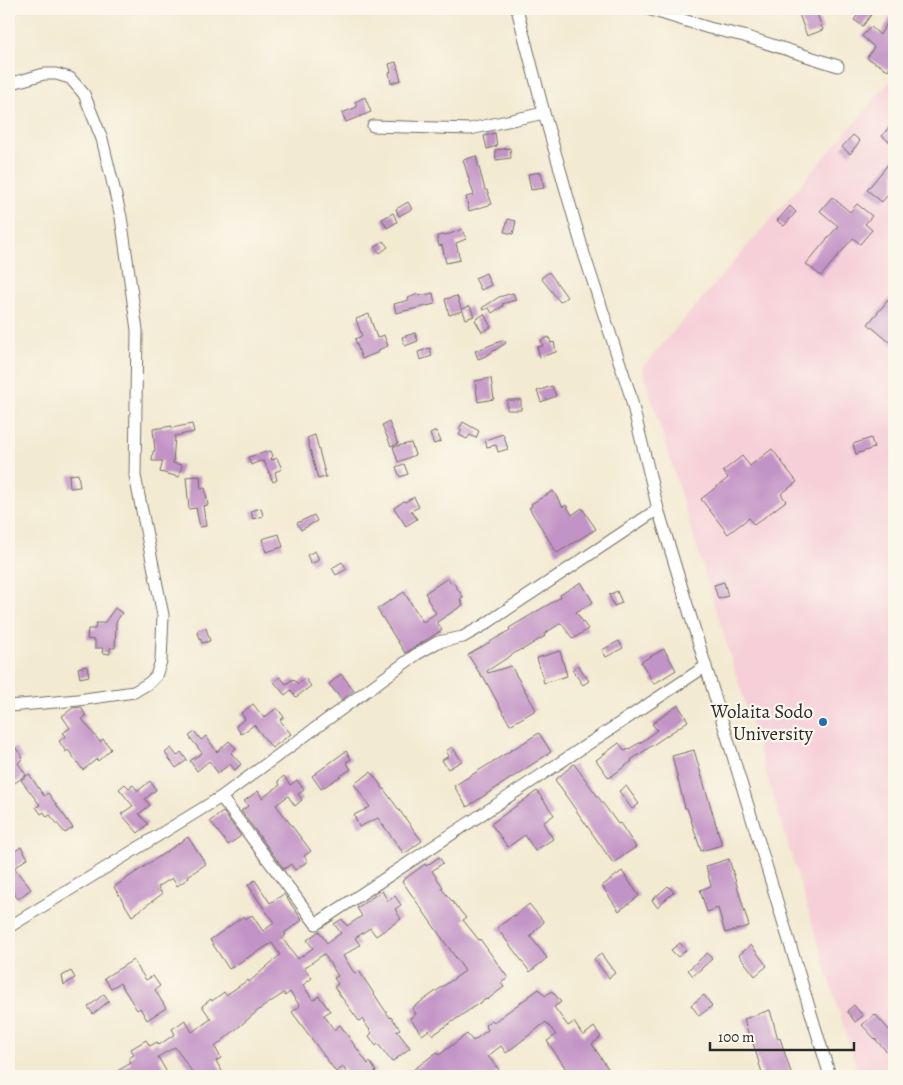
<svg xmlns="http://www.w3.org/2000/svg" width="903" height="1085" viewBox="0 0 903 1085" font-family="Alegreya,serif">
<style>
.built{fill:#f6cfd8}
.building{fill:#c293c6}
.lines{fill:none;stroke-linecap:round;stroke-linejoin:round}
.minor-casing{stroke:#716e65;stroke-width:13}
.minor{stroke:#fff;stroke-width:11}
.poi-dot{fill:#1f6fb2;stroke:#fbf7ec;stroke-width:2}
.labels{text-anchor:middle;stroke-width:4.5;stroke-linejoin:round;paint-order:stroke}
.poi-label{font-size:19px;fill:#2b2b2b;stroke:#fbf7ec;text-anchor:end}
</style>
<rect width="100%" height="100%" fill="#fbf7ec"/>
<filter id="ink" filterUnits="userSpaceOnUse"><feTurbulence type="fractalNoise" baseFrequency=".02" numOctaves="2"/><feDisplacementMap in="SourceGraphic" scale="10" xChannelSelector="R" yChannelSelector="G"/><feConvolveMatrix kernelMatrix="1 2 1 2 8 2 1 2 1" color-interpolation-filters="sRGB"/></filter>
<filter id="wash" filterUnits="userSpaceOnUse"><feTurbulence type="fractalNoise" baseFrequency=".0096" numOctaves="4" result="noise"/><feDisplacementMap in="SourceGraphic" scale="20" xChannelSelector="R" yChannelSelector="G"/><feGaussianBlur stdDeviation="1.12" result="paint"/><feColorMatrix in="noise" values="0 0 0 0 0 0 0 0 0 0 0 0 0 0 0 0 0 1.4 0 .05"/><feComposite in="paint" operator="in"/></filter>
<g filter="url(#wash)">
<rect width="100%" height="100%" fill="#f3ead2"/>
<path class="built" d="M 894,77 L 894,1076 L 859,1076 L 642,368 Z"/>
<g id="blocks">
<path class="building" d="M 797,9 L 815,9 L 823,30 L 807,36 Z
M 862,9 L 875,9 L 863,26 L 854,20 Z
M 894,11 L 894,59 L 888,70 L 867,58 L 874,47 L 862,36 L 871,27 L 880,35 Z
M 396,62 L 401,80 L 391,83 L 389,73 L 391,72 L 389,64 Z
M 365,97 L 371,112 L 346,122 L 342,113 L 357,107 L 355,102 Z
M 894,121 L 894,145 L 882,136 Z
M 495,133 L 497,146 L 487,149 L 484,136 Z
M 853,135 L 860,141 L 850,154 L 842,147 Z
M 510,148 L 511,158 L 496,160 L 495,150 Z
M 476,156 L 485,190 L 487,190 L 492,204 L 469,211 L 466,197 L 474,195 L 463,160 Z
M 894,157 L 894,187 L 882,202 L 867,190 Z
M 541,172 L 544,188 L 531,190 L 528,174 Z
M 832,197 L 850,212 L 857,204 L 872,216 L 865,224 L 872,230 L 860,244 L 853,238 L 821,276 L 806,264 L 838,226 L 820,211 Z
M 408,202 L 412,209 L 399,216 L 396,209 Z
M 790,206 L 796,212 L 784,226 L 777,221 Z
M 393,213 L 397,222 L 387,228 L 382,219 Z
M 508,219 L 516,221 L 513,234 L 504,232 Z
M 462,229 L 466,239 L 456,243 L 460,260 L 446,263 L 442,245 L 439,246 L 437,236 L 450,234 Z
M 383,241 L 388,247 L 380,253 L 375,247 Z
M 549,272 L 567,297 L 560,302 L 541,278 Z
M 486,273 L 491,285 L 481,290 L 475,278 Z
M 433,293 L 435,304 L 396,313 L 394,304 L 409,300 L 408,298 L 418,294 L 419,296 Z
M 513,293 L 516,300 L 502,304 L 503,306 L 492,313 L 489,308 L 483,310 L 482,308 L 499,297 Z
M 894,293 L 894,346 L 868,324 Z
M 457,296 L 462,311 L 449,315 L 445,299 Z
M 470,306 L 474,316 L 466,319 L 462,309 Z
M 369,314 L 377,338 L 384,335 L 388,346 L 378,350 L 379,352 L 362,359 L 355,339 L 362,336 L 356,319 Z
M 484,314 L 491,327 L 482,332 L 475,320 Z
M 415,333 L 418,341 L 405,346 L 402,337 Z
M 549,337 L 551,343 L 554,342 L 556,352 L 540,357 L 537,347 L 543,346 L 541,340 Z
M 504,340 L 506,343 L 486,356 L 478,359 L 475,351 Z
M 430,348 L 432,356 L 420,360 L 418,352 Z
M 491,378 L 494,399 L 478,402 L 475,381 Z
M 552,386 L 556,396 L 541,402 L 537,391 Z
M 507,400 L 521,400 L 521,410 L 507,410 Z
M 389,422 L 398,444 L 391,446 L 382,425 Z
M 463,422 L 479,431 L 476,438 L 470,435 L 467,439 L 459,435 L 462,430 L 459,429 Z
M 192,424 L 194,432 L 175,436 L 173,463 L 182,465 L 179,477 L 160,472 L 163,461 L 152,461 L 153,451 L 155,451 L 153,429 L 172,426 L 172,428 Z
M 436,431 L 441,441 L 434,444 L 430,434 Z
M 503,434 L 508,449 L 498,452 L 496,445 L 487,447 L 485,440 Z
M 315,435 L 326,477 L 318,479 L 307,438 Z
M 871,438 L 874,448 L 856,454 L 853,444 Z
M 411,443 L 415,455 L 398,462 L 393,447 Z
M 772,449 L 797,482 L 781,494 L 786,501 L 754,525 L 749,518 L 728,534 L 701,499 L 728,478 L 723,471 L 742,456 L 750,466 Z
M 271,451 L 273,456 L 271,457 L 272,460 L 277,458 L 282,469 L 275,472 L 277,480 L 273,482 L 264,461 L 261,462 L 260,461 L 251,465 L 248,457 Z
M 404,464 L 408,474 L 400,477 L 396,467 Z
M 78,474 L 80,487 L 70,488 L 69,475 Z
M 200,476 L 201,489 L 205,488 L 208,505 L 203,506 L 206,526 L 200,527 L 196,508 L 189,509 L 186,477 Z
M 553,491 L 563,507 L 566,505 L 572,515 L 582,508 L 596,529 L 557,553 L 529,508 L 532,506 L 531,504 Z
M 414,497 L 419,507 L 411,511 L 417,519 L 406,526 L 394,508 L 404,501 L 405,502 Z
M 261,508 L 263,516 L 253,519 L 251,511 Z
M 314,515 L 317,521 L 301,530 L 297,523 Z
M 279,534 L 283,547 L 266,552 L 262,539 Z
M 315,551 L 319,560 L 311,564 L 307,555 Z
M 342,562 L 347,569 L 336,575 L 332,568 Z
M 448,578 L 451,583 L 453,582 L 463,597 L 460,599 L 463,605 L 437,622 L 442,630 L 405,653 L 377,609 L 404,592 L 423,622 L 436,613 L 427,599 L 428,598 L 425,593 Z
M 581,582 L 593,602 L 576,612 L 588,629 L 573,639 L 561,623 L 544,634 L 545,636 L 522,650 L 521,649 L 487,671 L 488,673 L 511,666 L 536,710 L 510,725 L 483,676 L 482,677 L 468,655 L 510,630 L 509,628 L 561,597 L 560,595 Z
M 724,582 L 728,596 L 718,599 L 714,585 Z
M 617,591 L 622,603 L 614,606 L 609,595 Z
M 115,608 L 122,613 L 116,622 L 115,648 L 110,648 L 110,654 L 102,653 L 103,648 L 95,648 L 95,640 L 87,639 L 88,629 L 95,629 L 96,623 L 104,623 Z
M 206,628 L 210,641 L 202,643 L 197,631 Z
M 619,641 L 623,648 L 606,657 L 602,650 Z
M 664,649 L 676,670 L 654,684 L 641,662 Z
M 560,651 L 567,676 L 544,683 L 537,658 Z
M 578,665 L 589,681 L 583,685 L 572,670 Z
M 87,666 L 89,676 L 80,678 L 78,668 Z
M 341,674 L 354,690 L 342,700 L 329,684 Z
M 280,677 L 286,684 L 293,679 L 298,684 L 305,678 L 311,686 L 296,697 L 291,690 L 285,695 L 274,682 Z
M 253,704 L 264,718 L 277,708 L 284,717 L 280,720 L 291,734 L 272,748 L 254,725 L 241,734 L 236,726 L 245,719 L 241,713 Z
M 678,705 L 688,721 L 631,760 L 632,761 L 609,778 L 596,760 L 619,743 L 625,751 L 643,741 L 657,730 L 652,724 Z
M 81,707 L 86,716 L 82,719 L 100,742 L 103,739 L 111,749 L 98,761 L 97,759 L 83,770 L 68,750 L 66,752 L 59,741 L 66,736 L 63,733 L 70,728 L 62,716 L 73,708 Z
M 195,732 L 201,740 L 206,736 L 217,752 L 229,741 L 236,748 L 231,753 L 241,764 L 235,770 L 230,764 L 218,773 L 209,761 L 197,771 L 190,761 L 202,753 L 189,736 Z
M 539,733 L 551,752 L 467,807 L 454,786 Z
M 15,747 L 23,758 L 18,763 L 26,775 L 9,787 L 9,752 Z
M 452,747 L 462,761 L 448,769 L 442,760 L 449,756 L 446,751 Z
M 171,748 L 177,756 L 181,752 L 187,760 L 176,768 L 165,753 Z
M 694,750 L 722,845 L 701,851 L 687,808 L 685,808 L 672,756 Z
M 346,751 L 351,759 L 346,762 L 351,769 L 321,789 L 312,776 Z
M 574,764 L 618,824 L 620,823 L 636,847 L 613,863 L 564,793 L 565,793 L 555,780 Z
M 371,772 L 422,841 L 404,854 L 378,818 L 359,827 L 354,815 L 370,807 L 354,784 Z
M 29,774 L 44,796 L 48,793 L 73,828 L 65,833 L 50,815 L 47,817 L 44,812 L 41,814 L 36,807 L 40,805 L 21,780 Z
M 284,776 L 290,785 L 297,780 L 304,790 L 298,794 L 302,800 L 295,806 L 288,796 L 276,805 L 311,851 L 304,856 L 308,861 L 295,870 L 291,864 L 284,869 L 241,811 L 248,806 L 244,801 L 258,791 L 262,798 L 280,785 L 278,781 Z
M 150,781 L 156,790 L 145,799 L 150,805 L 139,814 L 148,824 L 138,833 L 121,814 L 133,806 L 119,789 L 125,784 L 129,788 L 133,785 L 138,791 Z
M 626,786 L 639,804 L 632,809 L 619,791 Z
M 537,791 L 554,815 L 543,823 L 553,839 L 535,851 L 525,835 L 508,847 L 491,824 Z
M 223,812 L 241,836 L 228,845 L 210,821 Z
M 188,837 L 206,864 L 188,876 L 189,878 L 177,886 L 172,878 L 158,887 L 162,894 L 132,916 L 114,887 Z
M 21,847 L 28,858 L 14,868 L 31,889 L 18,899 L 9,887 L 9,855 Z
M 439,857 L 443,863 L 432,871 L 443,887 L 441,888 L 466,918 L 463,920 L 479,940 L 480,939 L 508,978 L 501,983 L 504,987 L 487,1000 L 486,999 L 475,1006 L 433,1035 L 429,1030 L 422,1035 L 410,1018 L 416,1014 L 412,1008 L 465,971 L 402,881 L 425,864 L 426,866 Z
M 729,859 L 749,926 L 725,933 L 718,908 L 707,912 L 700,890 L 711,886 L 706,866 Z
M 622,871 L 639,896 L 619,911 L 602,886 Z
M 255,880 L 270,903 L 284,894 L 302,920 L 284,933 L 286,935 L 282,938 L 298,959 L 313,948 L 307,940 L 319,931 L 327,943 L 341,933 L 334,924 L 342,919 L 347,926 L 362,916 L 357,908 L 371,898 L 382,891 L 388,901 L 395,896 L 401,905 L 395,909 L 401,919 L 376,936 L 370,928 L 355,938 L 360,945 L 343,956 L 355,974 L 359,971 L 390,1018 L 391,1017 L 400,1029 L 397,1031 L 410,1048 L 392,1062 L 378,1044 L 376,1046 L 369,1036 L 372,1033 L 362,1019 L 359,1021 L 334,987 L 338,984 L 334,978 L 338,976 L 324,954 L 304,968 L 312,978 L 303,985 L 313,1000 L 319,996 L 330,1011 L 324,1015 L 334,1030 L 340,1025 L 368,1064 L 370,1062 L 376,1071 L 370,1076 L 349,1076 L 343,1067 L 336,1072 L 292,1012 L 300,1006 L 290,992 L 285,996 L 284,993 L 260,1009 L 215,1047 L 221,1058 L 216,1061 L 225,1076 L 195,1076 L 175,1047 L 158,1057 L 169,1076 L 141,1076 L 139,1072 L 131,1076 L 109,1076 L 131,1063 L 129,1058 L 134,1055 L 131,1049 L 146,1040 L 150,1046 L 157,1042 L 159,1045 L 175,1034 L 172,1029 L 185,1020 L 192,1032 L 211,1019 L 202,1006 L 211,999 L 212,1001 L 224,992 L 226,995 L 248,980 L 249,982 L 280,955 L 272,943 L 229,969 L 210,940 L 244,916 L 245,919 L 252,915 L 263,931 L 274,923 L 248,885 Z
M 668,886 L 674,892 L 657,907 L 652,900 Z
M 529,904 L 544,922 L 530,936 L 547,958 L 530,972 L 497,928 L 514,915 L 515,916 Z
M 680,943 L 686,950 L 678,957 L 671,950 Z
M 751,945 L 767,966 L 755,976 L 739,955 Z
M 707,953 L 712,959 L 693,976 L 688,970 Z
M 601,954 L 615,973 L 609,978 L 594,959 Z
M 133,960 L 146,980 L 153,976 L 160,986 L 155,990 L 166,1008 L 147,1020 L 140,1008 L 137,1010 L 120,983 L 111,988 L 104,978 Z
M 71,971 L 75,978 L 64,985 L 62,976 Z
M 539,989 L 545,996 L 552,991 L 561,1002 L 554,1007 L 568,1026 L 574,1022 L 583,1036 L 594,1027 L 601,1037 L 592,1044 L 613,1076 L 573,1076 L 567,1068 L 566,1069 L 547,1041 L 556,1035 L 546,1022 L 506,1053 L 501,1046 L 488,1056 L 499,1070 L 492,1076 L 405,1076 L 437,1052 L 439,1055 L 467,1034 L 473,1041 L 488,1030 L 485,1025 L 492,1020 L 494,1022 Z
M 104,994 L 109,1001 L 93,1014 L 88,1007 Z
M 704,995 L 712,1006 L 699,1016 L 691,1005 Z
M 854,1005 L 863,1016 L 855,1022 L 847,1011 Z
M 770,1010 L 778,1039 L 780,1038 L 792,1076 L 763,1076 L 753,1043 L 751,1043 L 744,1019 Z
M 875,1014 L 889,1030 L 894,1025 L 894,1047 L 888,1053 L 862,1025 Z"/>
</g>
</g>
<g filter="url(#ink)">
<use href="#blocks" fill-opacity="0" stroke="#716e65" stroke-width="1"/>
<g class="lines">
<defs>
<path id="minor" d="M 517,9 L 544,113 L 584,254 L 630,394 L 658,509 L 830,1076
M 648,9 L 709,28 L 744,36 L 838,66
M 9,84 L 44,74 L 56,74 L 70,78 L 84,94 L 102,139 L 121,217 L 137,330 L 135,476 L 163,615 L 161,661 L 156,676 L 149,683 L 134,692 L 78,700 L 9,706
M 373,126 L 470,129 L 544,113
M 221,797 L 316,924 L 706,666
M 9,927 L 221,797 L 417,654 L 438,642 L 463,637 L 484,625 L 658,509"/>
</defs>
<use href="#minor" class="minor-casing"/>
<use href="#minor" class="minor"/>
</g>
</g>
<circle class="poi-dot" cx="823" cy="722" r="5"/>
<g class="labels">
<g class="poi-label">
<text x="813" y="718">Wolaita Sodo<tspan x="813" dy="22">University</tspan></text>
</g>
</g>
<rect width="903" height="1085" fill="none" stroke="#fbf7ec" stroke-width="30"/>
<path d="M710 1042v8h144v-8" fill="none" stroke="#2b2b2b" stroke-width="2.5"/>
<text x="718" y="1042" font-size="15" fill="#2b2b2b" stroke="#fbf7ec" stroke-width="4" paint-order="stroke">100 m</text>
</svg>
